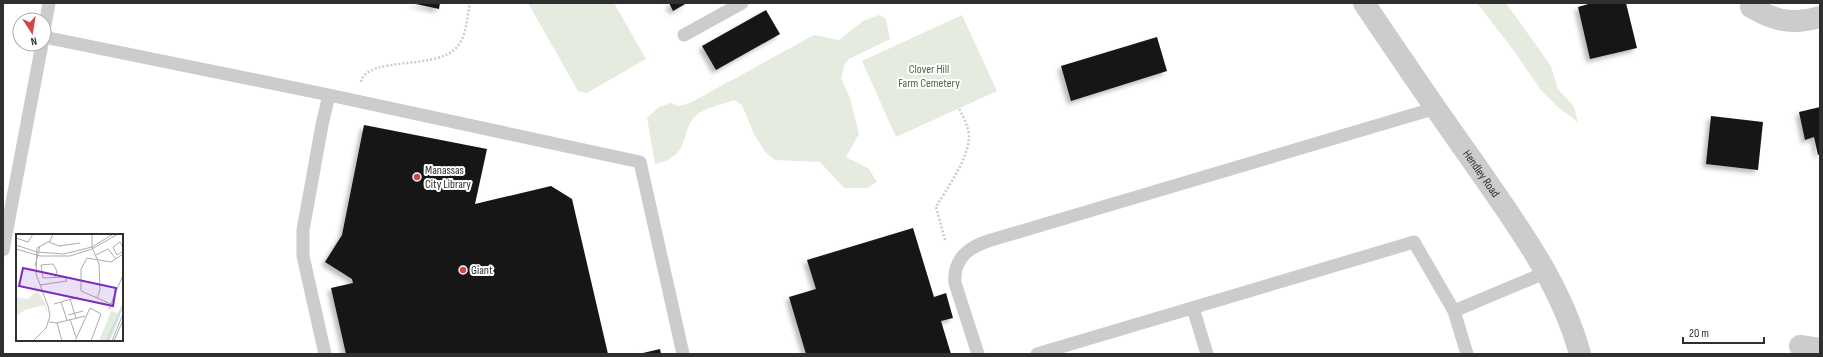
<svg xmlns="http://www.w3.org/2000/svg" width="1823" height="357" viewBox="0 0 1823 357" font-family="'Sofia Sans Condensed',sans-serif">
<style>
.green{fill:#e5ebdf}
.building{fill:#161616;filter:url(#shadow)}
.lines{fill:none;stroke-linecap:round;stroke-linejoin:round}
.path{stroke:#ccc;stroke-width:2.5;stroke-dasharray:2 2;stroke-linecap:butt}
.service{stroke:#ccc;stroke-width:13}
.minor{stroke:#ccc;stroke-width:22}
.tertiary{stroke:#ccc;stroke-width:22}
.poi-dot{fill:#d24647;stroke:#fff;stroke-width:1.5}
.labels{text-anchor:middle;stroke-width:4;stroke-linejoin:round;paint-order:stroke}
.park-label{font-size:12px;fill:#506641;stroke:#fff}
.poi-label{font-size:12px;fill:#2f2f2f;stroke:#fff;text-anchor:start}
.street-label{font-size:12px;fill:#2f2f2f;stroke:#fff}
.inset-river{fill:none;stroke:#cddce8;stroke-width:2}
.inset-road{fill:none;stroke:#acacac;stroke-width:1}
.view{fill:#7b2cbf;fill-opacity:0.15;stroke:#7b2cbf;stroke-width:2}
.inset-edge{fill:none;stroke:#2f2f2f;stroke-width:2}
</style>
<defs>
<filter id="shadow"><feDropShadow dx="-3.5" dy="3.5" stdDeviation="2" flood-color="#0004"/></filter>
</defs>
<rect width="100%" height="100%" fill="#fff"/>
<path class="green" d="M 528,3 L 614,3 L 646,59 L 587,93 L 578,91 Z
M 1477,3 L 1506,3 L 1551,66 L 1558,89 L 1574,107 L 1578,122 L 1559,108 L 1541,90 L 1511,47 Z
M 879,15 L 886,19 L 890,39 L 849,59 L 844,66 L 841,78 L 850,98 L 859,134 L 846,157 L 869,169 L 877,182 L 867,188 L 844,188 L 820,162 L 775,160 L 766,153 L 754,134 L 742,105 L 734,100 C 723,104 709,107 699,113 C 678,128 694,156 655,164 L 647,118 L 659,107 L 671,103 L 678,106 L 690,103 L 814,35 L 839,40 L 863,21 Z
M 962,15 L 997,91 L 896,137 L 862,61 Z"/>
<path class="building" d="M 411,3 L 440,3 L 439,9 Z
M 669,3 L 687,3 L 673,11 Z
M 1592,3 L 1626,3 L 1637,48 L 1590,59 L 1578,7 Z
M 766,10 L 780,34 L 716,70 L 702,46 Z
M 1157,37 L 1167,71 L 1071,101 L 1061,66 Z
M 1820,107 L 1820,154 L 1818,155 L 1814,137 L 1805,140 L 1799,112 Z
M 1711,116 L 1763,122 L 1758,170 L 1706,164 Z
M 364,125 L 487,149 L 475,204 L 551,186 L 572,199 L 608,354 L 346,354 L 331,288 L 353,283 L 352,279 L 325,262 L 342,235 Z
M 913,228 L 934,297 L 946,293 L 953,318 L 941,321 L 951,354 L 806,354 L 789,297 L 816,289 L 807,260 Z
M 660,349 L 661,354 L 643,354 L 643,353 Z"/>
<g class="lines">
<path class="path" d="M 361,82 C 367,55 437,71 457,47 C 467,35 467,17 470,3
M 945,240 L 936,207 C 947,188 968,160 969,137 C 969,127 963,117 959,108"/>
<path class="service" d="M 44,31 L 49,3
M 684,35 L 742,3
M 44,37 L 329,95 L 640,162 L 683,354
M 3,250 L 42,44
M 1193,308 L 1207,354
M 1454,311 L 1547,272
M 325,354 L 303,256 L 303,230 L 322,125 L 329,95
M 978,354 L 955,283 C 953,260 967,248 988,241 L 1436,108
M 1037,354 L 1414,242 L 1454,311 L 1467,354"/>
<path class="minor" d="M 1751,7 C 1775,21 1793,25 1820,17
M 1800,346 L 1820,349"/>
<path class="tertiary" id="s1" d="M 1364,3 C 1399,55 1435,108 1472,160 C 1514,221 1560,281 1580,354"/>
</g>
<g class="poi-dot">
<circle cx="417" cy="177" r="4"/>
<circle cx="463" cy="270" r="4"/>
</g>
<g class="labels">
<g class="park-label">
<text x="929" y="73">Clover Hill<tspan x="929" dy="14">Farm Cemetery</tspan></text>
</g>
<g class="poi-label">
<text x="425" y="174">Manassas<tspan x="425" dy="14">City Library</tspan></text>
<text x="471" y="274">Giant</text>
</g>
<g class="street-label">
<text dy="4" stroke="none"><textPath href="#s1" startOffset="207">Hendley Road</textPath></text>
</g>
</g>
<g transform="translate(16 234)">
<rect width="107" height="107" fill="#fff"/>
<path d="M 17,49 L 29,69 L 31,75 L 31,80 L 29,72 L 24,72 L 9,76 L 0,82 L 0,62 L 2,64 L 12,65 L 20,58 ZM 95,77 L 105,80 L 94,107 L 83,107 Z" fill="#e5ebdf"/>
<path class="inset-river" d="M 91,107 L 107,71"/>
<path class="inset-road" d="M 76,0 L 76,13 L 83,30 L 84,56 L 81,64M 0,4 L 12,8 L 17,0M 33,8 L 43,12 L 64,9M 0,11 L 21,18 L 48,20 L 76,13 L 97,0M 107,13 L 104,8 L 97,13 L 101,21 L 107,17M 0,15 L 24,22 L 54,22 L 76,15 L 102,0M 80,21 L 92,15 L 100,25M 19,32 L 24,12M 24,51 L 51,47 L 49,43 L 27,44 L 25,31 L 37,30 L 41,37 L 39,43M 54,65 L 60,84M 45,68 L 51,86M 38,70 L 62,63M 95,70 L 65,57 L 65,35 L 71,24 L 95,28 L 107,20M 93,75 L 107,41M 52,81 L 67,77M 54,85 L 60,103M 33,88 L 41,89 L 69,82M 41,89 L 46,107M 17,107 L 30,94 L 34,82 L 32,72 L 20,40 L 21,14 L 34,7 L 37,0M 59,107 L 74,74 L 85,80 L 75,107M 96,107 L 107,80M 98,107 L 107,86"/>
<path class="view" d="M 7,34 L 100,54 L 97,72 L 3,52 Z"/>
<rect width="107" height="107" class="inset-edge"/>
</g>
<rect width="1823" height="357" fill="none" stroke="#2f2f2f" stroke-width="8"/>
<g transform="translate(32 32) rotate(168)"><circle r="19" fill="#ffffff" stroke="#acacac"/>
<path d="M0-3L7 15L0 10L-7 15Z" fill="#d24647"/>
<text y="-6" font-size="11" font-weight="bold" text-anchor="middle" fill="#2f2f2f">N</text>
</g>
<path d="M1683 337v6h81v-6" fill="none" stroke="#2f2f2f" stroke-width="2"/>
<text x="1689" y="337" font-size="12" fill="#2f2f2f" stroke="#ffffff" stroke-width="3" paint-order="stroke">20 m</text>
</svg>
